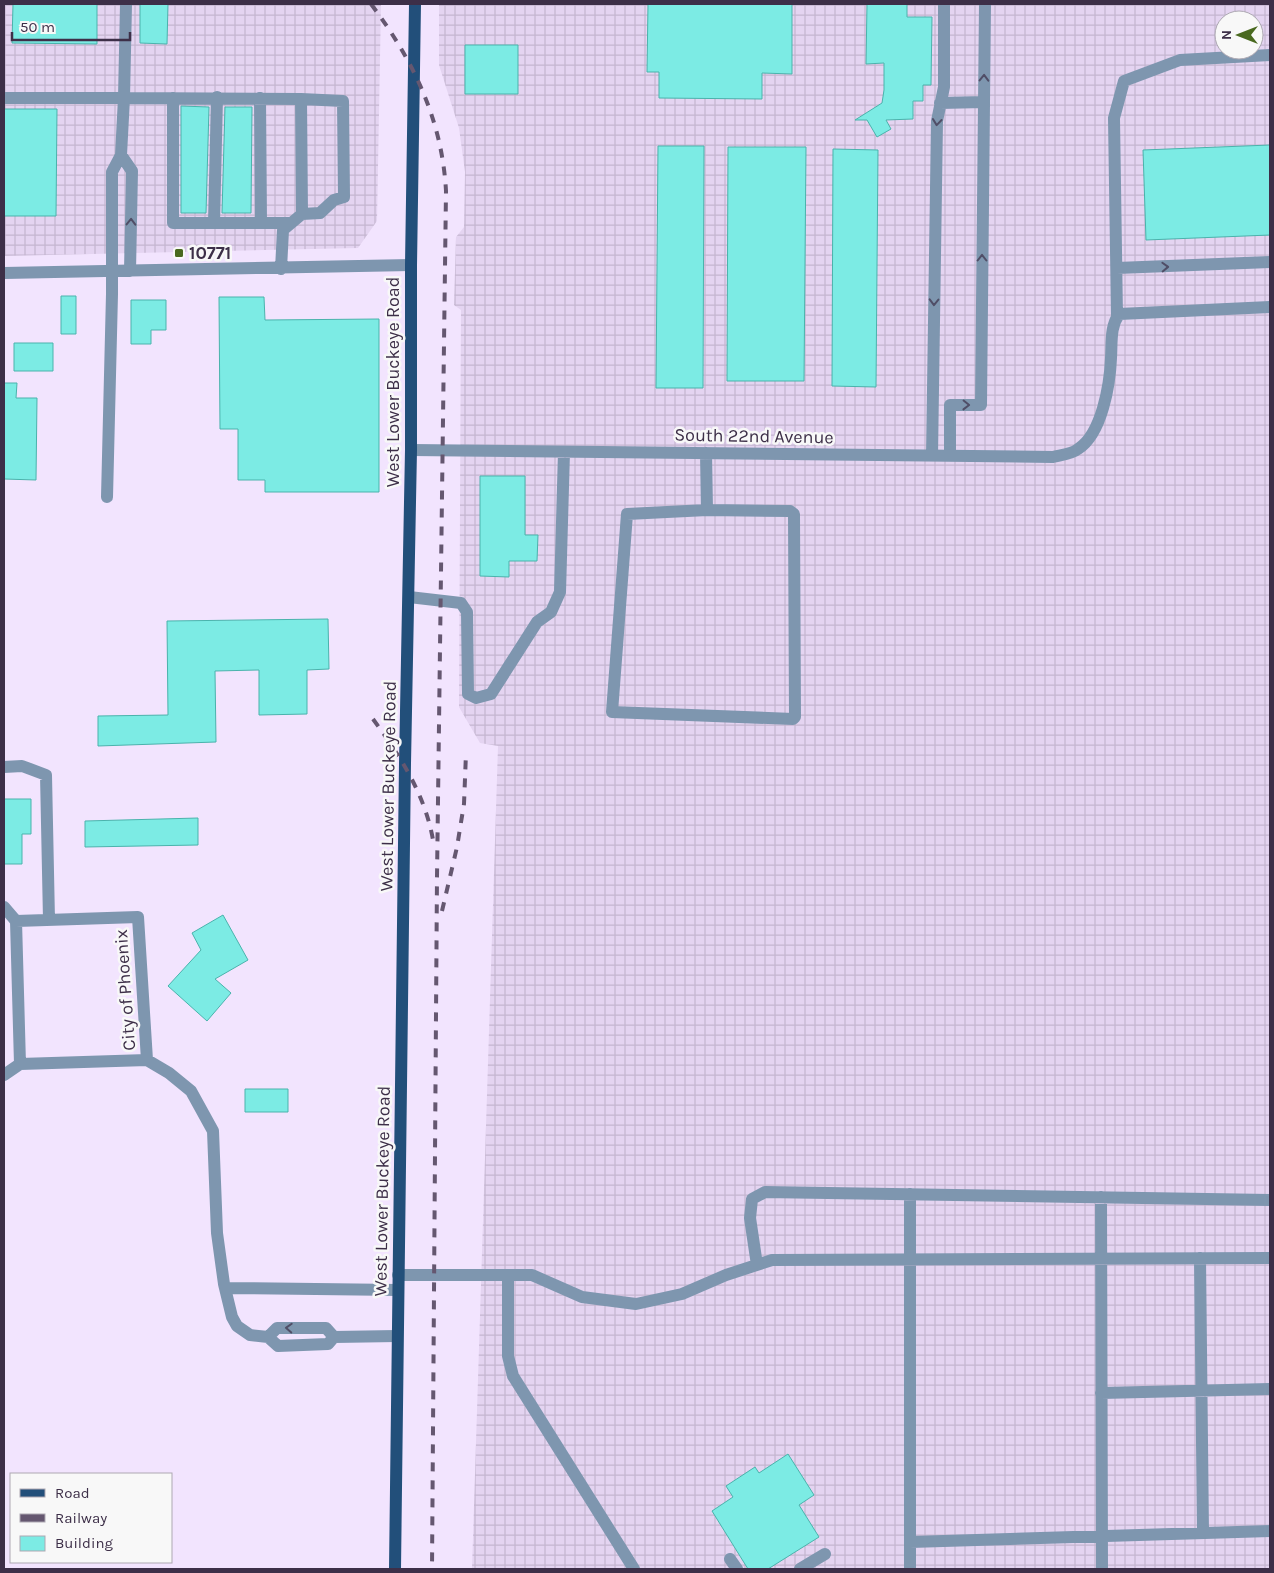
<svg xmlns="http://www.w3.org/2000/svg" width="1274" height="1573" viewBox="0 0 1274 1573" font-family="Karla,sans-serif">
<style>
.industrial{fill:url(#industrial-grid);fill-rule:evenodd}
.building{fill:#7cebe4;stroke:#4ab3ac}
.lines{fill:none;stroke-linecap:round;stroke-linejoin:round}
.minor{stroke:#7e96af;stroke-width:12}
.major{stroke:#224f7a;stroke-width:12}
.rail{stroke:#655770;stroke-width:4;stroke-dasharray:9 9;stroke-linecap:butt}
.oneway{stroke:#504e67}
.poi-dot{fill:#49691f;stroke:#f8f8f8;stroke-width:2}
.labels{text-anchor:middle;stroke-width:5;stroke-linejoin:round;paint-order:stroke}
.poi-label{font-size:18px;font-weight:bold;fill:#3d2f48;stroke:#f8f8f8;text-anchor:start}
.street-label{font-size:18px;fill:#3d2f48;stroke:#f8f8f8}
</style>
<defs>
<pattern id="industrial-grid" width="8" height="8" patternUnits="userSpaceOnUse" patternTransform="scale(1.25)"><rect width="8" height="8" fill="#e4d4f1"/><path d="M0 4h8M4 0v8" fill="none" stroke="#c4b6d0"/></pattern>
</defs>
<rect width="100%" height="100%" fill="#f2e4fe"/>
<path class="industrial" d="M 4,4 L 381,4 L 377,221 L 358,248 L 4,256 Z
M 439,4 L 1270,4 L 1270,1569 L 472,1569 L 498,746 L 480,743 L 459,707 L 461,310 L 454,305 L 456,237 L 464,227 L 465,172 L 459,128 L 439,65 ZM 1224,20 L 1254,20 L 1254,50 L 1224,50 Z"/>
<path class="building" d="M 13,4 L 97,4 L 97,44 L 12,43 Z
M 140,4 L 168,4 L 167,44 L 140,43 Z
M 648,4 L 792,4 L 792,74 L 762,73 L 762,99 L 659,98 L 659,72 L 647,72 Z
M 867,4 L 907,4 L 907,17 L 932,17 L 931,85 L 923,85 L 923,101 L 913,101 L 913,119 L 886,120 L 891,129 L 877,137 L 867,120 L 855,120 L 882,103 L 884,90 L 884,63 L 866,64 Z
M 465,45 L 518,45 L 518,94 L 465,94 Z
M 181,106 L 209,107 L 206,213 L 181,213 Z
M 225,107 L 252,107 L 251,213 L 222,213 Z
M 4,109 L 57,109 L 56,216 L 4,216 Z
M 1270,145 L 1270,235 L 1146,240 L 1143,150 Z
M 658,146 L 704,146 L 703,388 L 656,388 Z
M 728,147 L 806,147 L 804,381 L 727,381 Z
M 833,149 L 878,150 L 876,387 L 832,386 Z
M 61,296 L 76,296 L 76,334 L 61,334 Z
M 219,297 L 264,297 L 265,320 L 379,319 L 379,492 L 265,492 L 265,480 L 238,480 L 238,429 L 220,429 Z
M 131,300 L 166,300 L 166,330 L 151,330 L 151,344 L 131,344 Z
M 14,343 L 53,343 L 53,371 L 14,371 Z
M 4,383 L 17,383 L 16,398 L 37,398 L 36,480 L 4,479 Z
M 480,476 L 525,476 L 525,535 L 538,535 L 537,561 L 509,561 L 509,577 L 480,576 Z
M 328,619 L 329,669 L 307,670 L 307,714 L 259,715 L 259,670 L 215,671 L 216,742 L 98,746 L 98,716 L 168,715 L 167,621 Z
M 4,799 L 31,799 L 31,834 L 22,834 L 22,864 L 4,864 Z
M 198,818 L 198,845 L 85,847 L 85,821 Z
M 223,915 L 248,960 L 215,979 L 231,993 L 207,1021 L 168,986 L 201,950 L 192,933 Z
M 245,1089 L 288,1089 L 288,1112 L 245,1112 Z
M 788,1454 L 814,1495 L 799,1505 L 819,1537 L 768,1569 L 748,1569 L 712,1511 L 733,1497 L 726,1486 L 755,1467 L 759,1473 Z"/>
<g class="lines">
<path class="minor" d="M 126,4 L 124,98 L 301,99 L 302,214 L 283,230 L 281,269
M 4,98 L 124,98 L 121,155
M 173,98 L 173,223 L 289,223
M 260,98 L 261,223
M 301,99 L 343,101 L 344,197 L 334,200 L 320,213 L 302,214
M 940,103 L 983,102
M 214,223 L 217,97
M 1117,268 L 1270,262
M 4,273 L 411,265
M 1117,317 L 1114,118 L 1124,81 L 1180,60 L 1270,55
M 411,450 L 1053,457 C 1061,455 1072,454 1078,449 C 1102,434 1110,384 1111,358 C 1112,342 1110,327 1119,314 L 1270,307
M 706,453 L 707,510 L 790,511 L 794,514 L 795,717 L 793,719 L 612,712 L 627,514 L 707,510
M 932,456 L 937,121 L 944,87 L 944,4
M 950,456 L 950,405 L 981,405 L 985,4
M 107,497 L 112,294 L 112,172 L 121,155 L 132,171 L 130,271
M 409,597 L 461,603 L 467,612 L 468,694 L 476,698 L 491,694 L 537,622 L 551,612 L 560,592 L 564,452
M 4,767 L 22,766 L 46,775 L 49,920
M 4,907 L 16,921 L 20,1064
M 16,921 L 138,917 L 147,1060
M 4,1075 L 20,1064 L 147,1060 L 169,1073 L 191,1091 L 213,1131 L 217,1233 L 224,1284 L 232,1317 L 237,1326 L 250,1335 L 268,1337
M 1101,1197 L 1102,1569
M 1200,1258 L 1203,1533
M 757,1265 L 750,1218 L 752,1199 L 765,1192 L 1270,1200
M 398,1275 L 532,1275 L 582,1297 L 636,1304 L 682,1294 L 726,1275 L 772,1260 L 1270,1258
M 508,1275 L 508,1356 L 513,1376 L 634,1569
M 225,1288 L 398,1290
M 334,1337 L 326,1328 L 277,1328 L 268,1337 L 278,1346 L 328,1344 L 334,1337 L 397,1336
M 1101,1393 L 1270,1389
M 910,1542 L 1270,1531
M 730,1559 L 737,1569
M 800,1569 L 825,1554
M 910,1569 L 910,1194"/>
<path class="major" d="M 395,1569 L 405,763 L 411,450 L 411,265 L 415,4"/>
<path class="rail" d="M 371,4 C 413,60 442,119 446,191 L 437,877 L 432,1569
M 373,719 C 400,756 425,794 433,840
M 442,911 L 457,847 L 464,804 L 466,753"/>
</g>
<defs><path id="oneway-chevron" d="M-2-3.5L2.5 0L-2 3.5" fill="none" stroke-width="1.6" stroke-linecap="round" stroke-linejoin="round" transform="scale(1.25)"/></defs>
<g class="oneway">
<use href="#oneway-chevron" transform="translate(984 78) rotate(-89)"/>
<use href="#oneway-chevron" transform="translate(937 122) rotate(96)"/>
<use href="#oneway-chevron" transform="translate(131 222) rotate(-89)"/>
<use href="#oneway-chevron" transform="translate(982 258) rotate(-90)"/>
<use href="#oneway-chevron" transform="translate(1165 267) rotate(-2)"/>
<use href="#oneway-chevron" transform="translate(934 302) rotate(91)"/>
<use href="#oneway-chevron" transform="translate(966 405) rotate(1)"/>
<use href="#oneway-chevron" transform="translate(289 1328) rotate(-177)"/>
</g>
<rect class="poi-dot" x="174" y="248" width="10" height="10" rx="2.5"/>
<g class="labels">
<g class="poi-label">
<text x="189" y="259">10771</text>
</g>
<g class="street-label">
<text transform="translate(393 382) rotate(-90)" y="6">West Lower Buckeye Road</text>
<text transform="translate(754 436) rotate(1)" y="6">South 22nd Avenue</text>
<text transform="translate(388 786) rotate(-89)" y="6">West Lower Buckeye Road</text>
<text transform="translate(125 990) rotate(-94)" y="6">City of Phoenix</text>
<text transform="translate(382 1191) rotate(-89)" y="6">West Lower Buckeye Road</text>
</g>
</g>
<rect width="1274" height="1573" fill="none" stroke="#3d2f48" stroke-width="10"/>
<rect x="10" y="1473" width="162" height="90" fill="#f8f8f8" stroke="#ada8b2"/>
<rect x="20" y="1489" width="25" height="8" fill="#224f7a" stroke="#ada8b2"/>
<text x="55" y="1498" font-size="15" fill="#3d2f48">Road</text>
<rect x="20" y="1514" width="25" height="8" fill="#655770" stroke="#ada8b2"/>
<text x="55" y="1523" font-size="15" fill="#3d2f48">Railway</text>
<rect x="20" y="1536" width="25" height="15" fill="#7cebe4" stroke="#ada8b2"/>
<text x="55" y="1548" font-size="15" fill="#3d2f48">Building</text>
<g transform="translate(1239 35) rotate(270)"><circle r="24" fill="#f8f8f8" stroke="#ada8b2"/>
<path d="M0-4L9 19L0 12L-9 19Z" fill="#49691f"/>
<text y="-8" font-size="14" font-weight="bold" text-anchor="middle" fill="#3d2f48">N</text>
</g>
<path d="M12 32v8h118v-8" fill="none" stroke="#3d2f48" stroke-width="2.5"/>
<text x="20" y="32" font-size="15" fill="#3d2f48" stroke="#f8f8f8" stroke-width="4" paint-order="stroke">50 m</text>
</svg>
